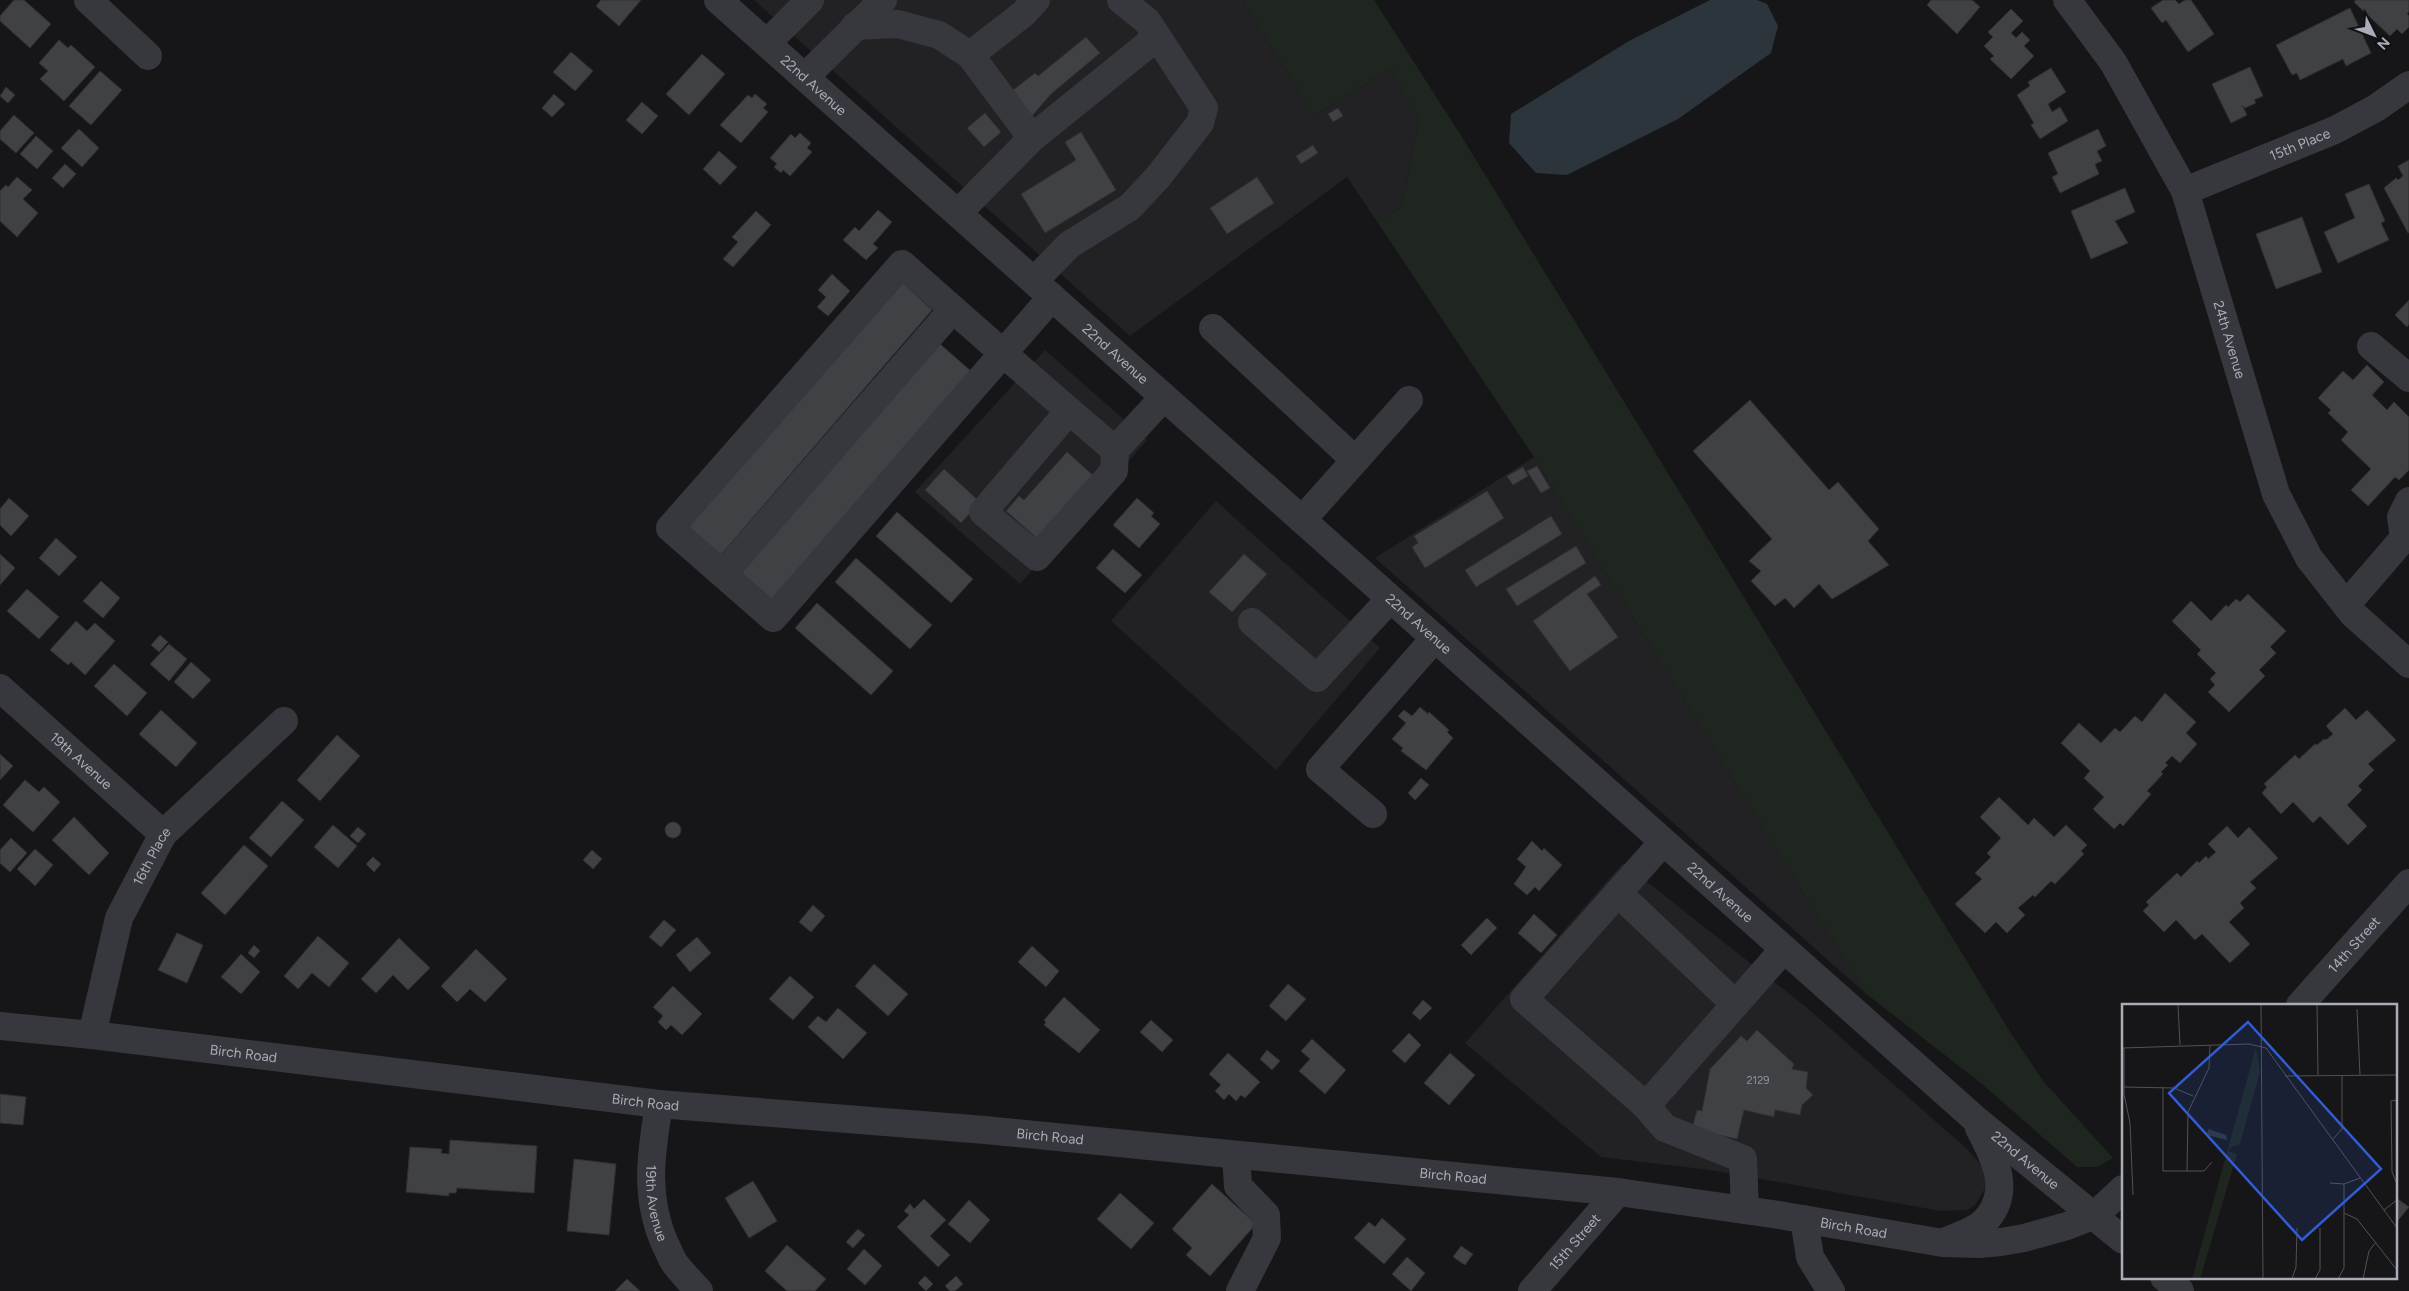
<svg xmlns="http://www.w3.org/2000/svg" width="2409" height="1291" viewBox="0 0 2409 1291" font-family="Figtree,sans-serif">
<style>
.built{fill:#222225}
.green{fill:#1e261f}
.water{fill:#2c353c}
.building{fill:#404145;stroke:#303034}
.lines{fill:none;stroke-linecap:round;stroke-linejoin:round}
.minor{stroke:#37383d;stroke-width:28}
.labels{text-anchor:middle;stroke-width:4.5;stroke-linejoin:round;paint-order:stroke}
.number-label{font-size:11px;fill:#8e929b}
.street-label{font-size:14px;fill:#a8adb8;stroke:#111113}
.inset-road{fill:none;stroke:#505258;stroke-width:1}
.view{fill:#325cd3;fill-opacity:0.15;stroke:#325cd3;stroke-width:2.5}
.inset-edge{fill:none;stroke:#a8adb8;stroke-width:2.5}
</style>
<rect width="100%" height="100%" fill="#161618"/>
<path class="built" d="M 754,0 L 1242,0 L 1314,116 L 1391,68 L 1419,120 L 1402,206 L 1378,223 L 1347,177 L 1130,336 Z
M 1045,350 L 1147,440 L 1020,584 L 915,492 Z
M 1534,457 L 1865,993 L 1375,558 Z
M 1216,501 L 1380,648 L 1276,770 L 1111,621 Z
M 1623,863 L 1806,1007 L 1967,1149 L 1983,1167 L 1987,1179 L 1984,1190 L 1975,1205 L 1967,1210 L 1941,1211 L 1710,1170 L 1601,1157 L 1465,1043 Z"/>
<path class="green" d="M 1242,0 L 1374,0 L 1462,137 L 2012,1035 L 2044,1082 L 2113,1158 L 2097,1167 L 2077,1167 L 1982,1084 L 1865,993 L 1534,457 L 1378,223 L 1402,206 L 1419,120 L 1391,68 L 1314,116 Z"/>
<path class="water" d="M 1710,0 L 1757,0 L 1767,4 L 1778,26 L 1771,53 L 1678,119 L 1567,175 L 1536,173 L 1509,143 L 1511,114 L 1629,41 Z"/>
<path class="building" d="M 14,0 L 24,0 L 51,24 L 30,48 L 0,21 L 0,16 Z
M 601,0 L 641,0 L 619,26 L 596,6 Z
M 1931,0 L 1972,0 L 1980,7 L 1957,34 L 1927,5 Z
M 2163,0 L 2175,0 L 2179,4 L 2185,0 L 2191,0 L 2214,34 L 2188,52 L 2166,20 L 2162,23 L 2151,8 Z
M 2356,0 L 2409,0 L 2409,11 L 2407,14 L 2409,16 L 2409,27 L 2402,34 L 2397,29 L 2390,36 L 2354,2 Z
M 2350,8 L 2371,53 L 2346,66 L 2343,59 L 2300,80 L 2297,73 L 2292,75 L 2276,45 Z
M 2011,9 L 2023,21 L 2011,33 L 2016,38 L 2022,32 L 2030,40 L 2024,46 L 2034,56 L 2011,79 L 1990,59 L 1994,56 L 1984,46 L 1993,37 L 1988,32 Z
M 1086,37 L 1100,53 L 1051,94 L 1032,116 L 1012,91 L 1035,73 L 1038,76 Z
M 59,40 L 68,48 L 71,45 L 95,67 L 64,101 L 40,79 L 48,71 L 39,63 Z
M 571,52 L 593,71 L 575,91 L 553,72 Z
M 702,54 L 725,74 L 689,115 L 666,94 Z
M 2250,67 L 2263,96 L 2254,100 L 2256,103 L 2245,108 L 2242,105 L 2247,115 L 2231,123 L 2212,84 Z
M 2051,68 L 2066,92 L 2048,104 L 2052,112 L 2060,107 L 2068,121 L 2040,139 L 2031,125 L 2034,123 L 2017,95 L 2030,86 L 2028,82 Z
M 100,71 L 122,90 L 91,125 L 69,106 Z
M 6,87 L 15,95 L 8,103 L 0,96 Z
M 554,94 L 565,104 L 552,117 L 542,108 Z
M 755,94 L 767,104 L 763,108 L 768,112 L 741,143 L 720,125 L 748,95 L 752,98 Z
M 642,102 L 658,116 L 642,134 L 626,120 Z
M 1338,108 L 1343,116 L 1333,122 L 1328,114 Z
M 985,113 L 1001,132 L 984,147 L 967,128 Z
M 14,115 L 34,133 L 16,153 L 0,139 L 0,131 Z
M 79,129 L 99,148 L 82,167 L 61,148 Z
M 2098,129 L 2106,146 L 2097,151 L 2102,161 L 2095,164 L 2099,174 L 2060,193 L 2052,177 L 2058,174 L 2048,153 Z
M 1081,132 L 1116,190 L 1045,233 L 1021,194 L 1076,160 L 1065,142 Z
M 800,133 L 811,143 L 807,148 L 812,152 L 790,176 L 783,170 L 781,173 L 774,167 L 777,164 L 770,158 L 791,134 L 795,138 Z
M 36,136 L 53,151 L 37,169 L 20,154 Z
M 1313,145 L 1318,153 L 1301,164 L 1296,156 Z
M 719,151 L 737,167 L 720,185 L 703,169 Z
M 2409,160 L 2409,232 L 2408,233 L 2384,188 L 2396,178 L 2398,180 L 2403,176 L 2398,166 Z
M 65,164 L 76,174 L 63,188 L 52,178 Z
M 17,177 L 32,190 L 23,199 L 38,213 L 17,237 L 0,221 L 0,191 L 6,185 L 8,187 Z
M 1257,177 L 1274,203 L 1227,234 L 1210,208 Z
M 2369,184 L 2385,221 L 2381,223 L 2389,240 L 2338,263 L 2324,232 L 2355,218 L 2345,194 Z
M 2125,188 L 2135,212 L 2115,221 L 2128,243 L 2091,259 L 2071,211 Z
M 878,210 L 892,222 L 873,244 L 878,248 L 866,260 L 843,240 L 855,227 L 859,231 Z
M 756,211 L 771,225 L 733,267 L 723,259 L 738,242 L 732,237 Z
M 2302,217 L 2322,272 L 2276,289 L 2256,234 Z
M 832,274 L 850,291 L 828,316 L 817,307 L 826,297 L 818,290 Z
M 902,282 L 932,310 L 719,557 L 685,530 Z
M 2409,300 L 2409,324 L 2407,327 L 2395,315 Z
M 940,344 L 972,372 L 772,603 L 739,575 Z
M 2367,365 L 2384,382 L 2372,395 L 2387,410 L 2394,402 L 2409,417 L 2409,470 L 2399,480 L 2395,477 L 2368,506 L 2351,490 L 2371,469 L 2341,440 L 2348,432 L 2328,413 L 2331,410 L 2318,398 L 2343,371 L 2353,380 Z
M 1750,400 L 1829,490 L 1838,482 L 1879,529 L 1868,541 L 1889,565 L 1832,599 L 1819,584 L 1794,608 L 1785,598 L 1775,606 L 1751,581 L 1761,571 L 1749,561 L 1772,539 L 1693,451 Z
M 1067,452 L 1096,478 L 1040,541 L 1006,511 L 1019,496 L 1024,500 Z
M 1537,466 L 1550,488 L 1541,493 L 1527,471 Z
M 1523,467 L 1528,476 L 1513,485 L 1507,476 Z
M 944,469 L 980,502 L 961,523 L 925,490 Z
M 1487,491 L 1504,518 L 1425,568 L 1412,547 L 1418,543 L 1414,536 Z
M 9,498 L 29,516 L 11,536 L 0,525 L 0,509 Z
M 1137,498 L 1154,513 L 1151,516 L 1160,524 L 1139,548 L 1113,525 Z
M 897,512 L 973,579 L 951,603 L 876,536 Z
M 1551,516 L 1562,534 L 1476,587 L 1465,570 Z
M 56,538 L 77,557 L 59,576 L 39,558 Z
M 1576,546 L 1586,563 L 1517,606 L 1506,589 Z
M 1113,549 L 1142,575 L 1125,593 L 1096,568 Z
M 0,554 L 15,568 L 0,585 Z
M 1244,554 L 1267,574 L 1232,612 L 1209,592 Z
M 856,558 L 932,625 L 910,649 L 835,582 Z
M 1595,576 L 1601,585 L 1587,594 L 1618,637 L 1570,671 L 1533,621 Z
M 101,581 L 120,598 L 103,618 L 83,601 Z
M 27,589 L 59,617 L 39,639 L 7,611 Z
M 2248,594 L 2286,631 L 2270,647 L 2276,653 L 2259,670 L 2265,676 L 2229,712 L 2208,692 L 2215,685 L 2210,679 L 2216,673 L 2197,654 L 2201,650 L 2172,621 L 2191,601 L 2211,621 L 2226,605 L 2228,607 L 2236,599 L 2240,602 Z
M 817,603 L 893,671 L 871,695 L 795,628 Z
M 76,621 L 87,631 L 95,623 L 115,641 L 85,675 L 71,662 L 68,665 L 50,650 Z
M 160,635 L 168,642 L 159,652 L 151,645 Z
M 169,644 L 187,659 L 169,681 L 150,664 Z
M 191,662 L 211,680 L 193,699 L 174,682 Z
M 114,664 L 147,693 L 127,716 L 94,686 Z
M 2165,693 L 2196,722 L 2186,733 L 2197,744 L 2180,763 L 2172,756 L 2165,763 L 2168,765 L 2161,772 L 2163,774 L 2147,791 L 2151,794 L 2123,826 L 2120,823 L 2114,829 L 2093,809 L 2104,797 L 2084,778 L 2090,771 L 2061,743 L 2079,723 L 2101,743 L 2115,728 L 2120,732 L 2135,716 L 2142,722 Z
M 1420,707 L 1428,714 L 1429,712 L 1449,730 L 1447,732 L 1453,738 L 1426,770 L 1401,751 L 1403,748 L 1392,739 L 1406,723 L 1398,716 L 1404,710 L 1412,716 Z
M 2345,708 L 2356,720 L 2367,710 L 2396,740 L 2368,764 L 2374,770 L 2358,786 L 2362,790 L 2347,805 L 2367,826 L 2348,845 L 2320,816 L 2313,823 L 2293,802 L 2281,814 L 2262,793 L 2267,787 L 2264,784 L 2295,755 L 2299,759 L 2315,744 L 2317,745 L 2324,739 L 2326,740 L 2333,734 L 2326,726 Z
M 161,710 L 197,743 L 176,767 L 139,734 Z
M 337,735 L 360,756 L 320,801 L 297,780 Z
M 0,754 L 13,766 L 0,780 Z
M 1421,778 L 1429,785 L 1415,800 L 1408,793 Z
M 25,780 L 39,792 L 44,787 L 60,802 L 33,832 L 3,805 Z
M 1999,797 L 2028,825 L 2034,818 L 2054,837 L 2066,825 L 2087,845 L 2081,851 L 2084,854 L 2055,884 L 2051,881 L 2035,897 L 2033,895 L 2018,908 L 2025,915 L 2007,933 L 1996,922 L 1985,933 L 1955,904 L 1982,879 L 1975,873 L 1991,857 L 1987,853 L 2001,838 L 1980,817 Z
M 282,801 L 304,820 L 271,857 L 249,838 Z
M 74,817 L 109,853 L 89,875 L 52,840 Z
M665 830a8 8 0 1 1 16 0a8 8 0 1 1-16 0Z
M 333,825 L 357,846 L 338,868 L 314,847 Z
M 2227,826 L 2238,838 L 2249,827 L 2278,858 L 2250,882 L 2256,888 L 2240,903 L 2244,908 L 2229,922 L 2250,944 L 2230,963 L 2202,934 L 2195,940 L 2176,920 L 2164,932 L 2143,911 L 2149,905 L 2146,902 L 2177,873 L 2181,877 L 2197,861 L 2199,863 L 2206,856 L 2208,859 L 2216,852 L 2208,844 Z
M 358,827 L 366,834 L 358,843 L 350,836 Z
M 11,838 L 27,853 L 10,872 L 0,863 L 0,850 Z
M 1532,841 L 1542,851 L 1544,848 L 1562,865 L 1539,891 L 1535,887 L 1527,895 L 1514,884 L 1526,867 L 1517,859 Z
M 244,845 L 268,866 L 225,915 L 201,893 Z
M 35,849 L 53,865 L 35,886 L 17,869 Z
M 592,850 L 602,859 L 593,869 L 583,860 Z
M 373,857 L 381,864 L 374,872 L 366,864 Z
M 813,905 L 825,916 L 811,932 L 799,922 Z
M 1534,914 L 1557,935 L 1541,953 L 1518,933 Z
M 1487,918 L 1497,928 L 1471,955 L 1461,945 Z
M 664,920 L 676,930 L 661,947 L 649,937 Z
M 177,933 L 203,945 L 187,983 L 158,970 Z
M 318,936 L 349,963 L 329,987 L 312,973 L 298,989 L 284,976 Z
M 697,937 L 711,953 L 690,972 L 676,955 Z
M 399,938 L 430,968 L 408,990 L 393,975 L 376,993 L 361,979 Z
M 254,945 L 260,951 L 254,958 L 248,953 Z
M 1032,946 L 1059,971 L 1046,987 L 1018,962 Z
M 476,949 L 507,979 L 485,1002 L 470,989 L 457,1002 L 441,986 Z
M 241,954 L 260,972 L 241,994 L 221,977 Z
M 874,964 L 908,994 L 888,1016 L 855,986 Z
M 790,976 L 814,997 L 793,1020 L 769,999 Z
M 1288,984 L 1306,999 L 1286,1021 L 1269,1006 Z
M 673,986 L 702,1014 L 682,1035 L 671,1025 L 666,1030 L 658,1022 L 663,1016 L 653,1007 Z
M 1064,997 L 1100,1030 L 1079,1053 L 1044,1025 L 1046,1022 L 1044,1020 Z
M 1423,1000 L 1432,1008 L 1420,1020 L 1412,1013 Z
M 838,1008 L 867,1033 L 843,1059 L 808,1027 L 818,1016 L 826,1022 Z
M 1151,1020 L 1173,1040 L 1162,1052 L 1140,1032 Z
M 1757,1030 L 1794,1064 L 1792,1069 L 1808,1072 L 1806,1088 L 1813,1095 L 1802,1105 L 1800,1115 L 1775,1110 L 1774,1117 L 1744,1110 L 1737,1139 L 1692,1129 L 1697,1110 L 1702,1111 L 1710,1069 L 1741,1036 L 1747,1041 Z
M 1409,1033 L 1421,1045 L 1405,1063 L 1392,1051 Z
M 1312,1039 L 1346,1070 L 1325,1094 L 1299,1071 L 1310,1059 L 1301,1051 Z
M 1267,1050 L 1280,1061 L 1272,1070 L 1260,1059 Z
M 1228,1053 L 1260,1082 L 1245,1098 L 1241,1095 L 1236,1101 L 1229,1094 L 1224,1100 L 1215,1091 L 1221,1085 L 1209,1074 Z
M 1450,1053 L 1475,1075 L 1449,1105 L 1424,1083 Z
M 0,1094 L 26,1097 L 23,1125 L 0,1123 Z
M 450,1140 L 537,1146 L 534,1193 L 457,1188 L 456,1193 L 449,1193 L 449,1196 L 406,1192 L 410,1147 L 442,1149 L 441,1153 L 449,1154 Z
M 574,1159 L 616,1164 L 609,1235 L 567,1231 Z
M 753,1181 L 777,1221 L 749,1238 L 725,1198 Z
M 1212,1184 L 1256,1224 L 1210,1276 L 1186,1255 L 1192,1248 L 1172,1229 Z
M 1120,1193 L 1154,1223 L 1131,1249 L 1097,1219 Z
M 2395,1197 L 2409,1207 L 2395,1224 Z
M 924,1199 L 946,1220 L 930,1236 L 950,1255 L 938,1267 L 897,1227 L 909,1215 L 904,1211 L 910,1204 L 914,1209 Z
M 969,1200 L 990,1220 L 970,1243 L 948,1224 Z
M 1382,1218 L 1406,1239 L 1384,1264 L 1354,1238 L 1369,1222 L 1375,1227 Z
M 858,1229 L 865,1235 L 853,1248 L 846,1242 Z
M 787,1245 L 826,1279 L 815,1291 L 787,1291 L 765,1271 Z
M 1461,1246 L 1473,1254 L 1465,1265 L 1453,1257 Z
M 864,1249 L 882,1266 L 865,1285 L 847,1269 Z
M 1407,1257 L 1425,1273 L 1411,1291 L 1392,1274 Z
M 925,1276 L 933,1284 L 926,1291 L 918,1283 Z
M 956,1276 L 963,1284 L 955,1291 L 950,1291 L 945,1286 Z
M 627,1279 L 640,1291 L 615,1291 Z"/>
<g class="lines">
<g class="minor">
<path d="M 88,0 L 148,56"/>
<path id="s1" d="M 718,0 L 1974,1118 L 2123,1240"/>
<path id="s2" d="M 2067,0 L 2113,62 L 2185,191 L 2276,494 L 2309,558 L 2353,614 L 2409,664"/>
<path d="M 855,26 L 898,24 L 939,35 L 970,55 L 1032,138"/>
<path d="M 767,43 L 810,0"/>
<path d="M 970,55 L 1023,14 L 1036,0"/>
<path d="M 805,77 L 883,0"/>
<path id="s3" d="M 2185,191 L 2335,130 L 2376,108 L 2409,85"/>
<path d="M 958,213 L 1032,138 L 1157,37"/>
<path d="M 1034,281 L 1069,245 L 1130,207 L 1158,177 L 1200,123 L 1204,108 L 1147,21 L 1121,0"/>
<path d="M 1052,297 L 773,618 L 670,528 L 902,264 C 973,327 1043,389 1115,450 L 1164,397"/>
<path d="M 1213,328 L 1355,460"/>
<path d="M 2371,346 L 2409,378"/>
<path d="M 1069,411 L 983,512 L 1037,557 L 1114,471 L 1115,450"/>
<path d="M 1302,520 L 1409,400"/>
<path d="M 2404,538 L 2401,517 L 2409,501"/>
<path d="M 723,574 L 953,309"/>
<path d="M 2346,605 L 2404,538 L 2409,537"/>
<path d="M 1252,622 L 1317,678 L 1390,599"/>
<path id="s4" d="M 0,688 L 163,834"/>
<path d="M 1373,814 L 1320,769 L 1435,638"/>
<path d="M 1663,842 L 1524,999 L 1646,1106 L 1665,1128 L 1743,1159 L 1745,1210"/>
<path d="M 1618,893 L 1735,1004"/>
<path id="s5" d="M 2300,1005 L 2409,883"/>
<path id="s6" d="M 0,1026 L 92,1035 L 659,1104 L 985,1130 L 1618,1192 L 1779,1215 L 1943,1243 L 1979,1244 L 2001,1242 L 2024,1238 L 2067,1226 L 2095,1215 L 2123,1189"/>
<path id="s7" d="M 92,1035 L 119,918 L 163,834 L 284,721"/>
<path id="s8" d="M 659,1104 C 651,1153 644,1197 665,1244 C 669,1251 671,1259 676,1265 C 683,1274 691,1282 699,1291"/>
<path d="M 1646,1106 L 1784,949"/>
<path d="M 1236,1155 L 1238,1186 L 1266,1215 L 1267,1238 L 1240,1291"/>
<path d="M 1804,1219 L 1810,1257 L 1831,1291"/>
<path d="M 1946,1241 C 1958,1236 1975,1231 1984,1222 C 2013,1193 1995,1158 1979,1128"/>
<path d="M 2164,1277 L 2180,1291"/>
<path id="s9" d="M 1532,1291 L 1618,1192"/>
</g>
</g>
<g class="labels">
<g class="number-label">
<text x="1758" y="1084">2129</text>
</g>
<g class="street-label">
<text dy="5" stroke="none"><textPath href="#s1" startOffset="128">22nd Avenue</textPath></text>
<text dy="5" stroke="none"><textPath href="#s3" startOffset="124">15th Place</textPath></text>
<text dy="5" stroke="none"><textPath href="#s2" startOffset="380">24th Avenue</textPath></text>
<text dy="5" stroke="none"><textPath href="#s1" startOffset="532">22nd Avenue</textPath></text>
<text dy="5" stroke="none"><textPath href="#s1" startOffset="938">22nd Avenue</textPath></text>
<text dy="5" stroke="none"><textPath href="#s4" startOffset="109">19th Avenue</textPath></text>
<text dy="5" stroke="none"><textPath href="#s7" startOffset="190">16th Place</textPath></text>
<text dy="5" stroke="none"><textPath href="#s1" startOffset="1342">22nd Avenue</textPath></text>
<text dy="5" stroke="none"><textPath href="#s5" startOffset="81">14th Street</textPath></text>
<text dy="5" stroke="none"><textPath href="#s6" startOffset="245">Birch Road</textPath></text>
<text dy="5" stroke="none"><textPath href="#s6" startOffset="650">Birch Road</textPath></text>
<text dy="5" stroke="none"><textPath href="#s6" startOffset="1056">Birch Road</textPath></text>
<text dy="5" stroke="none"><textPath href="#s1" startOffset="1748">22nd Avenue</textPath></text>
<text dy="5" stroke="none"><textPath href="#s6" startOffset="1461">Birch Road</textPath></text>
<text dy="5" stroke="none"><textPath href="#s8" startOffset="100">19th Avenue</textPath></text>
<text dy="5" stroke="none"><textPath href="#s6" startOffset="1865">Birch Road</textPath></text>
<text dy="5" stroke="none"><textPath href="#s9" startOffset="65">15th Street</textPath></text>
</g>
</g>
<g transform="translate(2122 1004)">
<rect width="275" height="275" fill="#161618"/>
<path d="M 134,43 L 138,68 L 118,140 L 109,143 L 107,147 L 115,150 L 78,275 L 70,275 Z" fill="#1e261f"/>
<path d="M 86,125 L 104,131 L 105,136 L 85,131 Z" fill="#2c353c"/>
<path class="inset-road" d="M 56,0 L 58,41M 139,0 L 141,275M 195,0 L 196,71M 235,5 L 238,71M 0,44 L 127,40 L 144,44 L 275,224M 2,44 L 2,90 L 8,119 L 11,191M 163,72 L 275,71M 2,83 L 52,84 L 71,92M 41,83 L 41,167 L 82,167 L 90,158M 275,96 L 269,97 L 270,168 L 275,180M 211,135 L 220,125 L 220,71M 65,167 L 66,108 L 87,64 L 88,41M 208,179 L 222,180 L 238,174M 262,206 L 275,196M 222,209 L 235,215 L 275,266M 170,275 L 174,263 L 175,224M 193,275 L 198,266 L 198,224M 216,275 L 222,264 L 222,180M 241,275 L 247,247 L 254,238"/>
<path class="view" d="M 126,18 L 259,165 L 180,236 L 47,89 Z"/>
<rect width="275" height="275" class="inset-edge"/>
</g>
<g transform="translate(2374 35) rotate(132)" stroke="#111113" stroke-width="4" paint-order="stroke">
<path d="M0-4L9 19L0 12L-9 19Z" fill="#a8adb8"/>
<text y="-8" font-size="14" font-weight="bold" text-anchor="middle" fill="#a8adb8">N</text>
</g>
</svg>
